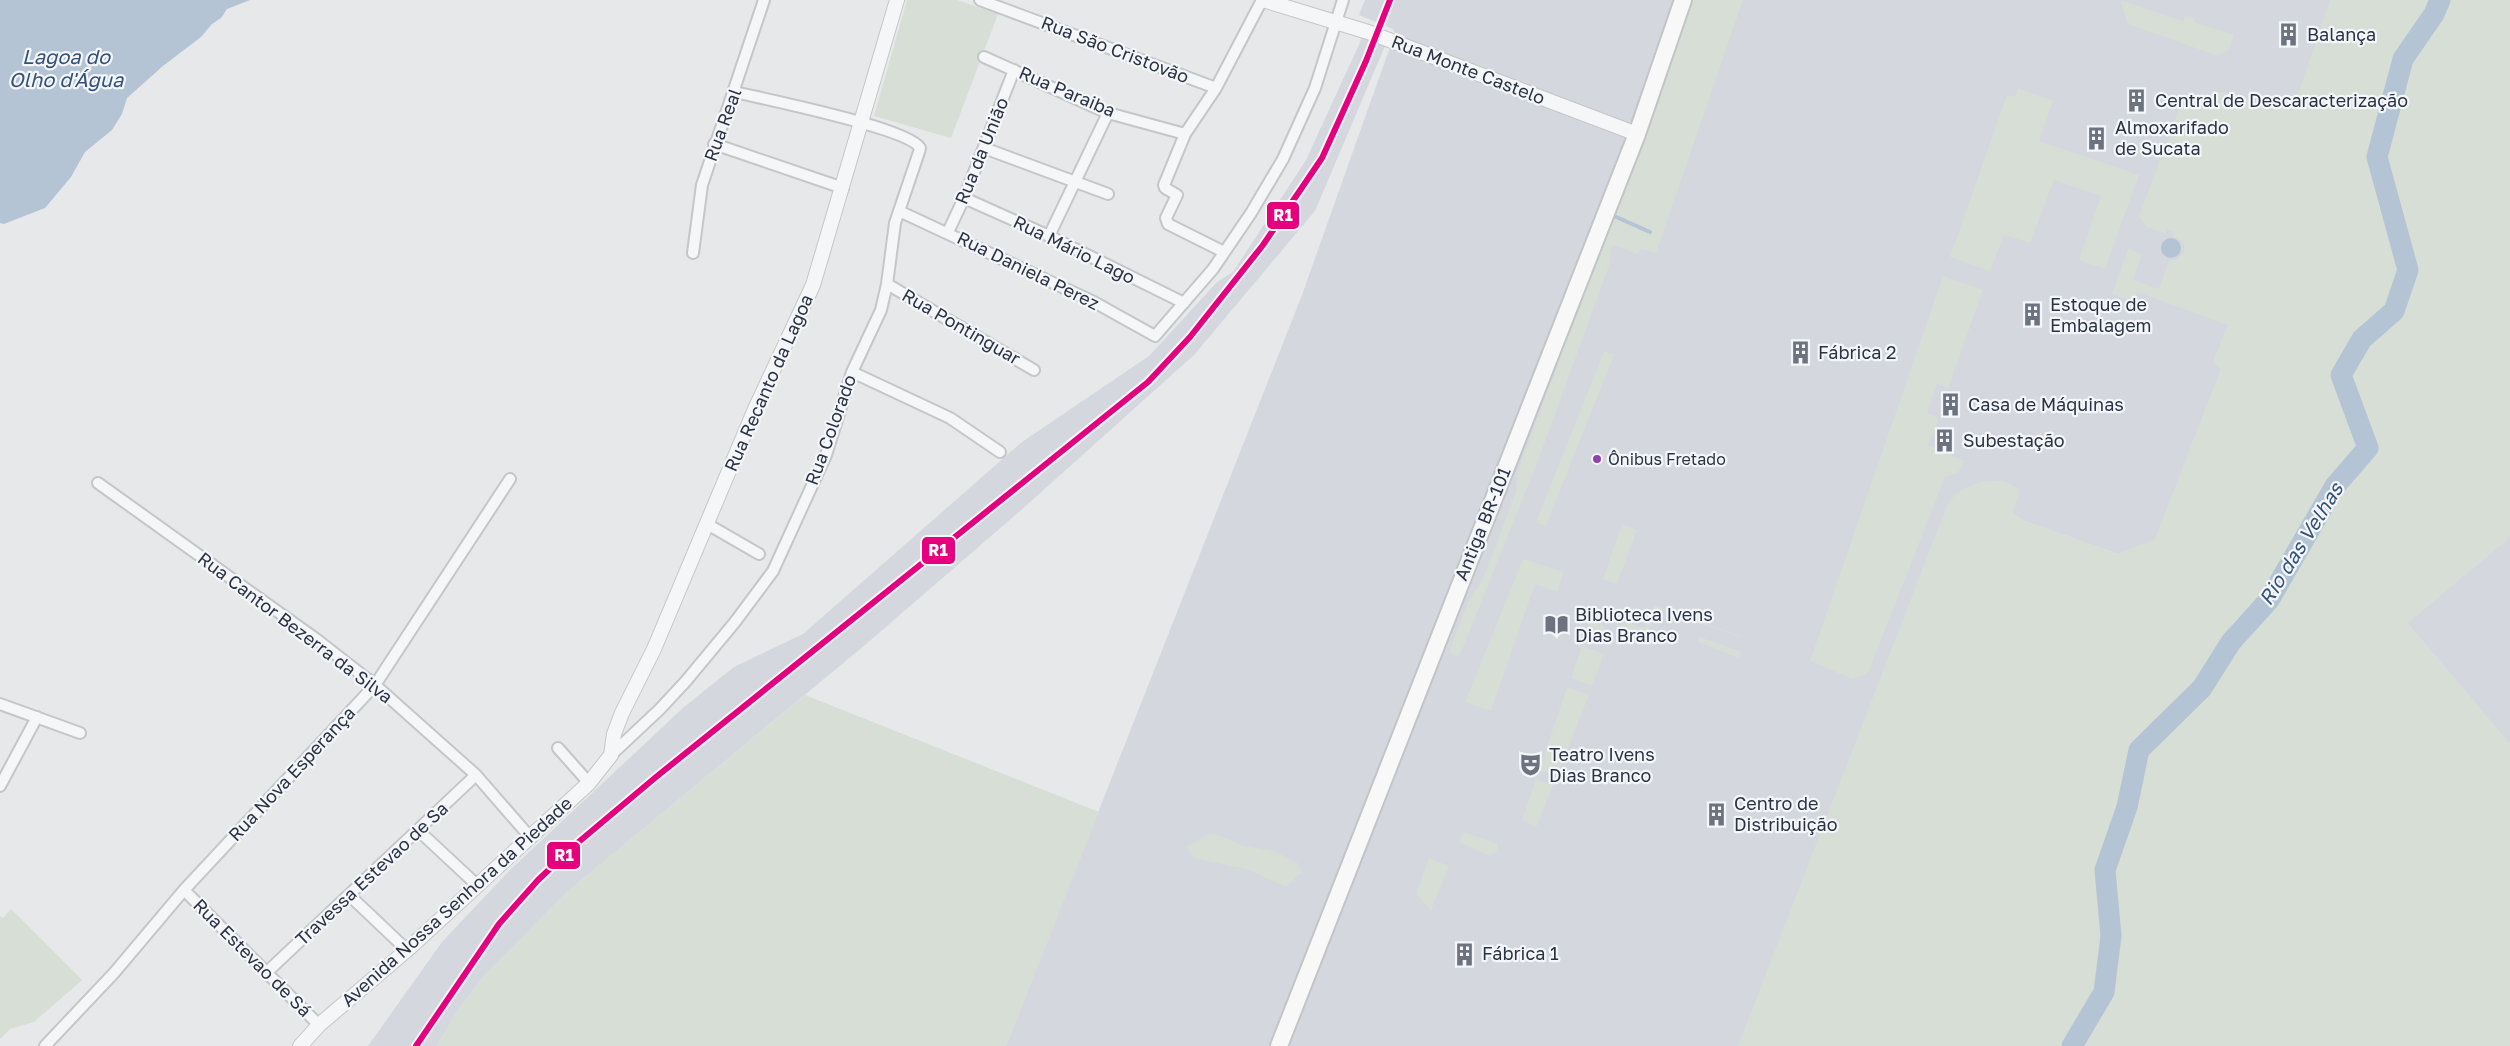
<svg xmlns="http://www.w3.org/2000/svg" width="2510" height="1046" viewBox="0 0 2510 1046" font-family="'Golos Text',sans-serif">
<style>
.built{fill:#d4d7dd}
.green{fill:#d6ded6}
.water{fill:#b4c4d5}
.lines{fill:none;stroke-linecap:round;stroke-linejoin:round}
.stream{stroke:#b4c4d5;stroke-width:4}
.river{stroke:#b4c4d5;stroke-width:21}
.minor-casing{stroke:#c4c6c8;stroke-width:14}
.tertiary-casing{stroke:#c4c6c8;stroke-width:16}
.primary-casing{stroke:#c2c5c8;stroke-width:20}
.minor{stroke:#f5f6f7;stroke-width:10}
.tertiary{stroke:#f5f6f7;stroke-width:14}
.primary{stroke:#f8f8f8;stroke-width:16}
.rail-1-casing{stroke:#f4f6f9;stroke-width:10}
.rail-1{stroke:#e5007d;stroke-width:6}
.bus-dot{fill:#8e44ad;stroke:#f4f6f9;stroke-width:2}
.labels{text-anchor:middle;stroke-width:4.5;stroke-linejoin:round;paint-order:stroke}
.bus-label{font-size:16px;fill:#2b3445;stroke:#f4f6f9;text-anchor:start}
.poi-label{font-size:18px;fill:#2b3445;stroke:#f4f6f9;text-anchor:start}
.street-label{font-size:18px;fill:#2b3445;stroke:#f4f6f9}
.water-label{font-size:20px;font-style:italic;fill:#34527a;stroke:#f4f6f9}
.line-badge{stroke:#f4f6f9;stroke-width:2}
.badge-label{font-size:16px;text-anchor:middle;font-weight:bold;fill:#fff}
</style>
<rect width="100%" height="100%" fill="#e6e8ea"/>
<path class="built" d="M 1365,0 L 2358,0 L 2214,361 L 2221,370 L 2155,540 L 2118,554 L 2024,521 L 2012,513 L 2016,498 L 1755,1046 L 1006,1046 L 1302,295 L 1395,33 L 1393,29 L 1359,15 Z
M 1362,38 L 1385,46 L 1315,211 L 1194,355 L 1019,512 L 865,645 L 567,892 L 481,979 L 456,1013 L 437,1046 L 368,1046 L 442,942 L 510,870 L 684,707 L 734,667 L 803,634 L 1022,442 L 1149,356 L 1217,282 L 1233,272 L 1306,160 Z
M 2510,537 L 2510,744 L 2407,623 Z"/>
<path class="green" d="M 907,0 L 957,0 L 998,14 L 951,138 L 874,116 Z
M 1684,0 L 1743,0 L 1656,253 L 1640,249 L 1638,254 L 1612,245 L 1609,266 L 1539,458 L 1460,655 L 1455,656 L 1449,652 L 1468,602 L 1483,579 L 1516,492 L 1518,470 L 1604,242 L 1594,238 Z
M 2120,0 L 2183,21 L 2185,15 L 2194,18 L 2193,22 L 2234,35 L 2229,49 L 2218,56 L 2128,24 Z
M 2330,0 L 2510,0 L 2510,537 L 2407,623 L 2510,744 L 2510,1046 L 1738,1046 L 1946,508 C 1956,483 2000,471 2020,490 L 2012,513 L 2024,521 L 2118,554 L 2155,539 L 2221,370 L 2214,361 L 2228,325 L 2137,292 L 2133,302 L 2112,294 L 2128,249 L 2142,254 L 2133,280 L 2159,289 L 2169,260 L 2176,260 L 2184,252 C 2186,243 2181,240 2173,237 L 2174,232 L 2167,230 L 2166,234 L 2147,227 L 2139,216 L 2178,112 L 2187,104 L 2197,97 L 2222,92 L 2276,107 L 2289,106 L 2295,101 L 2299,91 Z
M 2018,88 L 2053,101 L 2039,141 L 2139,175 L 2105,269 L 2079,260 L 2101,196 L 2054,180 L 2030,243 L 2004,235 L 1990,271 L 1950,257 L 2007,95 L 2015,97 Z
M 1943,276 L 1983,290 L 1948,388 L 1937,384 L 1927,413 L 1937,417 L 1938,422 L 1928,445 L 1964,461 L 1958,473 L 1945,477 L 1869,671 L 1862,676 L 1852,679 L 1810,661 Z
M 1604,351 L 1614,355 L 1546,526 L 1536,522 Z
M 1622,524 L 1637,530 L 1617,584 L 1603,579 Z
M 1523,559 L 1564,572 L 1557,592 L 1535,584 L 1491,711 L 1465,702 Z
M 1654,605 L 1740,636 L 1740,637 L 1656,608 L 1648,631 L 1643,636 L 1636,634 L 1621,624 L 1623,621 L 1645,628 Z
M 1595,607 L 1610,641 L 1608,645 L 1585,637 Z
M 1700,637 L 1741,652 L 1739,658 L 1698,642 Z
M 1582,646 L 1604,654 L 1592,686 L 1571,678 Z
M 1567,687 L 1589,695 L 1557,776 L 1539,770 Z
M 805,695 L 1099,812 L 1006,1046 L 437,1046 L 456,1013 L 481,979 L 567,892 Z
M 1536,779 L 1553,785 L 1537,826 L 1522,821 Z
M 1464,832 L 1497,844 L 1497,851 L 1490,856 L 1459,842 Z
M 1208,834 L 1218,835 L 1244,846 L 1274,851 L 1298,863 L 1302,872 L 1286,887 L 1246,869 L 1193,858 L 1187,847 Z
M 1429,858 L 1449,866 L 1431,910 L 1416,894 Z
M 11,909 L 82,980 L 34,1022 L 10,1029 L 0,1039 L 0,916 L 3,918 Z"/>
<path class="water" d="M 0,0 L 250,0 L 227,9 L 221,18 L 212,24 L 201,37 L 163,66 L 127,98 L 122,114 L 112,130 L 85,152 L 71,177 L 45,208 L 4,224 L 0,223 Z
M2161 248a10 10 0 1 1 20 0a10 10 0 1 1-20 0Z"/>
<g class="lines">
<path class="stream" d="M 1614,216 L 1650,232"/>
<path class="river" d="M 2072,1046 L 2104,992 L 2111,936 L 2105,870 L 2127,807 L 2139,750 L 2202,688 L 2231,642 L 2269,600 L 2335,486 L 2368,448 L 2341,375 L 2362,339 L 2394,311 L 2408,270 L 2377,157 L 2403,59 L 2434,14 L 2440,0"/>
<defs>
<path id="minor" d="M 980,0 L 1216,88
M 984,57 L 1108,113 L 1185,134
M 714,144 L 843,188
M 984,148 L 1108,194
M 964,198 L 1049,236 L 1184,303
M 899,211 L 1094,302 L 1155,336 L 1213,269 L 1251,213 L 1283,159 L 1315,88 L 1343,0
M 948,232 L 964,198 L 1014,70
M 1049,236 L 1108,113
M 1224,252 L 1168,224 L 1166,218 L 1177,195 L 1165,188 L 1164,185 L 1185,134 L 1216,88 L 1262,0
M 693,253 L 702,185 L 764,0
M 887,284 L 1034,370
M 852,372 L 950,418 L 1000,452
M 98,483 L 316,639 L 375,685 L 476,775 L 530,837
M 707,524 L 759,554
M 0,704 L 80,733
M 558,748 L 589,783
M 611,755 L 660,709 L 686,681 L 735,622 L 773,571 L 826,455 L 852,372 L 881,310 L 887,284 L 895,223 L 919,152 L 920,148 C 909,128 764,99 735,92
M 0,786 L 37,717
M 419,831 L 478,886
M 184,890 L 319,1025
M 349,895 L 407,950
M 267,972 L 476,775
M 45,1046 L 114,973 L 184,890 L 375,685 L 510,479"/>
<path id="tertiary" d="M 1263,0 L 1368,32 L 1637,134
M 300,1046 L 319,1025 L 407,950 L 589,783 L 611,755 L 614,734 L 622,713 L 654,649 L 755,409 L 813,285 L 897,0"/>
<path id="primary" d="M 1279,1046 L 1637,134 L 1683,0"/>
</defs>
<use href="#minor" class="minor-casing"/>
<use href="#tertiary" class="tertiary-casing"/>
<use href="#primary" class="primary-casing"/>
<use href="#minor" class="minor"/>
<use href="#tertiary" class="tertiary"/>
<use href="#primary" class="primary"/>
<defs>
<path id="rail-1" d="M 416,1046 L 499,924 L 538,880 L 575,845 L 656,777 L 1148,382 L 1190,337 L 1263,245 L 1322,158 L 1366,61 L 1390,0"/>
</defs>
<use href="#rail-1" class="rail-1-casing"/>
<use href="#rail-1" class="rail-1"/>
</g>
<defs>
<symbol id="building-bare" viewBox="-9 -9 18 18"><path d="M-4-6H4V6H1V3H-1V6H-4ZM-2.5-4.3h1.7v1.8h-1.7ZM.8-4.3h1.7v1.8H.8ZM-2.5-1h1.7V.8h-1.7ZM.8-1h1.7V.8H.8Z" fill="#6c737f" stroke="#f4f6f9" stroke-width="2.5" paint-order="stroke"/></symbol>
<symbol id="library-bare" viewBox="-9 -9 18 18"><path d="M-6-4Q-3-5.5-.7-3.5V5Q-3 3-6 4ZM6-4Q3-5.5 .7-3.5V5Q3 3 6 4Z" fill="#6c737f" stroke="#f4f6f9" stroke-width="2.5" paint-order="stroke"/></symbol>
<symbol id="theatre-bare" viewBox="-9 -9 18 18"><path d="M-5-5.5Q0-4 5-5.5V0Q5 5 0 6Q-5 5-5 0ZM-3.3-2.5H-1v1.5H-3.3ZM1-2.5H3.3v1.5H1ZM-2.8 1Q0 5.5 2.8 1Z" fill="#6c737f" stroke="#f4f6f9" stroke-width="2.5" paint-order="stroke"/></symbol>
</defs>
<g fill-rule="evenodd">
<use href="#building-bare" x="2272" y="18" width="33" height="33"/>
<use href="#building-bare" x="2120" y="84" width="33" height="33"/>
<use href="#building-bare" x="2080" y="122" width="33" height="33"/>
<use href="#building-bare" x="2016" y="298" width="33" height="33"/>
<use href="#building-bare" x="1784" y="336" width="33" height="33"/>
<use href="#building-bare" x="1934" y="388" width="33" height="33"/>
<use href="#building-bare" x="1928" y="424" width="33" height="33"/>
<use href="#library-bare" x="1540" y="608" width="33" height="33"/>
<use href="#theatre-bare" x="1514" y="748" width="33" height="33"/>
<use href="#building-bare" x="1700" y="798" width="33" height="33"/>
<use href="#building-bare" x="1448" y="938" width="33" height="33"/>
</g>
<circle class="bus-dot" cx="1597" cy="459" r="5"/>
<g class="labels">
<g class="bus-label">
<text x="1608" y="465">Ônibus Fretado</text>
</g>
<g class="poi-label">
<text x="2307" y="41">Balança</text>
<text x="2155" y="107">Central de Descaracterização</text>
<text x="2115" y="134">Almoxarifado<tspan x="2115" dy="21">de Sucata</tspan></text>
<text x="2050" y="311">Estoque de<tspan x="2050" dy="21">Embalagem</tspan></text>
<text x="1818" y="359">Fábrica 2</text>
<text x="1968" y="411">Casa de Máquinas</text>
<text x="1963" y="447">Subestação</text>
<text x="1575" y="621">Biblioteca Ivens<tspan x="1575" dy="21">Dias Branco</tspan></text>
<text x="1549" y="761">Teatro Ivens<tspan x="1549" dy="21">Dias Branco</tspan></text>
<text x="1734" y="810">Centro de<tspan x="1734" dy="21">Distribuição</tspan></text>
<text x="1482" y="960">Fábrica 1</text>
</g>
<g class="street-label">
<text transform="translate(1115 50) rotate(21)" y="6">Rua São Cristovão</text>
<text transform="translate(1468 70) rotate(21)" y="6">Rua Monte Castelo</text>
<text transform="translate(1067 92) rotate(23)" y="6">Rua Paraiba</text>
<text transform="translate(723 125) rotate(-70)" y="6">Rua Real</text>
<text transform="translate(982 151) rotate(-68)" y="6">Rua da União</text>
<text transform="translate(1074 250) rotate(26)" y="6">Rua Mário Lago</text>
<text transform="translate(1028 271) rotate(26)" y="6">Rua Daniela Perez</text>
<text transform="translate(961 327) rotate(30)" y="6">Rua Pontinguar</text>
<text transform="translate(769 383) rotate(-66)" y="6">Rua Recanto da Lagoa</text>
<text transform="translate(831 430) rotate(-70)" y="6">Rua Colorado</text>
<text transform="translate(1483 524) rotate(-68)" y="6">Antiga BR-101</text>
<text transform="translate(295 628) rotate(37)" y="6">Rua Cantor Bezerra da Silva</text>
<text transform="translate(292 774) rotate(-47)" y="6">Rua Nova Esperança</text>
<text transform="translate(372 874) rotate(-43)" y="6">Travessa Estevao de Sa</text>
<text transform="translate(457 902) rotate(-42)" y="6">Avenida Nossa Senhora da Piedade</text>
<text transform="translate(252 958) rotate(45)" y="6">Rua Estevao de Sá</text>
</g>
<g class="water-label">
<text x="66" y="64">Lagoa do<tspan x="66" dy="23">Olho d'Água</tspan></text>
<text transform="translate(2301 544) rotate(-58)" y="7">Rio das Velhas</text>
</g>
</g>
<g class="line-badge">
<rect x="1266" y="201" width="34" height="29" rx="6" fill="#e5007d"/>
<rect x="921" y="536" width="35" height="29" rx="6" fill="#e5007d"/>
<rect x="546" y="841" width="35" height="29" rx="6" fill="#e5007d"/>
</g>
<g class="badge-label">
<text x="1283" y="221">R1</text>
<text x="938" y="556">R1</text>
<text x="564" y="861">R1</text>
</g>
</svg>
